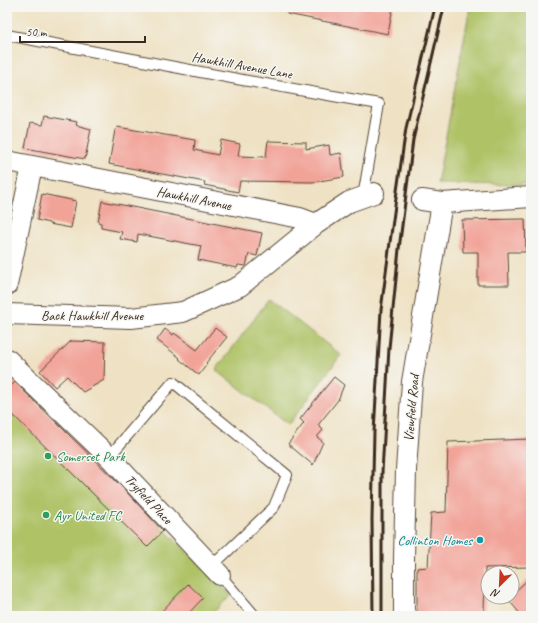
<svg xmlns="http://www.w3.org/2000/svg" width="538" height="623" viewBox="0 0 538 623" font-family="Caveat,sans-serif">
<style>
.green{fill:#afc266;stroke:#757642}
.building{fill:#f2a398}
.lines{fill:none;stroke-linecap:round;stroke-linejoin:round}
.lane-casing{stroke:#564637;stroke-width:12}
.street-casing{stroke:#564637;stroke-width:22}
.lane{stroke:#fff;stroke-width:10}
.street{stroke:#fff;stroke-width:20}
.rail{stroke:#3b2a1e;stroke-width:3}
.leisure-dot{fill:#2e9e5b;stroke:#f6f6f2;stroke-width:1.5}
.culture-dot{fill:#0f9aa8;stroke:#f6f6f2;stroke-width:1.5}
.labels{text-anchor:middle;stroke-width:3;stroke-linejoin:round;paint-order:stroke}
.street-label{font-size:14px;fill:#3b2a1e;stroke:#f6f6f2}
.leisure-label{font-size:14px;fill:#27864d;stroke:#f6f6f2;text-anchor:start}
.culture-label{font-size:14px;fill:#0d838f;stroke:#f6f6f2;text-anchor:end}
</style>
<rect width="100%" height="100%" fill="#f6f6f2"/>
<filter id="ink" filterUnits="userSpaceOnUse"><feTurbulence type="fractalNoise" baseFrequency=".025" numOctaves="2"/><feDisplacementMap in="SourceGraphic" scale="8" xChannelSelector="R" yChannelSelector="G"/><feConvolveMatrix kernelMatrix="1 2 1 2 8 2 1 2 1" color-interpolation-filters="sRGB"/></filter>
<filter id="wash" filterUnits="userSpaceOnUse"><feTurbulence type="fractalNoise" baseFrequency=".012" numOctaves="4" result="noise"/><feDisplacementMap in="SourceGraphic" scale="16" xChannelSelector="R" yChannelSelector="G"/><feGaussianBlur stdDeviation="0.9" result="paint"/><feColorMatrix in="noise" values="0 0 0 0 0 0 0 0 0 0 0 0 0 0 0 0 0 1.4 0 .05"/><feComposite in="paint" operator="in"/></filter>
<g filter="url(#wash)">
<rect width="100%" height="100%" fill="#efe2c4"/>
<path class="green" d="M 470,7 L 531,7 L 531,185 L 437,184 Z
M 269,299 L 341,355 L 288,425 L 216,370 Z
M 7,375 L 231,595 L 210,616 L 7,616 Z"/>
<g id="blocks">
<path class="building" d="M 288,7 L 393,7 L 388,34 L 287,14 Z
M 44,116 L 77,122 L 76,125 L 91,129 L 85,159 L 25,148 L 30,123 L 42,125 Z
M 117,127 L 195,140 L 194,150 L 218,155 L 221,140 L 240,144 L 238,156 L 266,157 L 268,141 L 306,142 L 306,149 L 329,145 L 330,155 L 341,153 L 344,177 L 313,182 L 240,181 L 238,192 L 204,185 L 205,182 L 109,164 L 115,130 L 116,130 Z
M 42,194 L 76,201 L 71,228 L 49,224 L 49,223 L 37,220 Z
M 102,201 L 262,233 L 257,256 L 249,254 L 246,266 L 238,265 L 237,268 L 198,260 L 201,246 L 138,234 L 137,242 L 120,239 L 122,232 L 101,228 L 101,223 L 98,222 Z
M 525,219 L 526,252 L 508,252 L 509,285 L 478,285 L 478,252 L 463,252 L 462,220 Z
M 215,328 L 227,337 L 206,363 L 207,364 L 199,375 L 179,359 L 180,358 L 157,340 L 165,329 L 173,335 L 174,333 L 197,350 Z
M 71,341 L 105,342 L 104,380 L 83,392 L 67,376 L 55,387 L 40,371 Z
M 334,377 L 344,385 L 338,400 L 318,425 L 323,430 L 317,437 L 323,442 L 313,465 L 288,444 L 304,423 L 300,419 Z
M 15,382 L 121,486 L 163,531 L 147,547 L 7,409 L 7,390 Z
M 531,439 L 531,567 L 485,568 L 484,614 L 473,614 L 472,616 L 417,616 L 417,568 L 428,567 L 431,513 L 446,512 L 448,442 Z
M 531,577 L 531,609 L 522,616 L 507,598 L 512,597 L 512,594 Z
M 188,584 L 203,598 L 186,616 L 157,616 Z"/>
</g>
</g>
<g filter="url(#ink)">
<use href="#blocks" fill-opacity="0" stroke="#564637" stroke-width="1"/>
<g class="lines">
<defs>
<path id="lane" d="M 7,35 L 237,79 L 379,104 L 363,197
M 109,457 L 173,382 L 287,475 L 274,507 L 212,566
M 220,575 L 255,616"/>
<path id="street" d="M 7,161 L 300,218 L 316,224 L 349,202 L 374,193
M 422,200 L 442,203 L 531,197
M 7,285 L 32,166
M 7,314 L 131,318 L 183,312 L 240,286 L 316,224
M 7,359 L 109,457 L 220,575
M 404,616 L 404,559 L 406,470 L 412,382 L 442,203"/>
</defs>
<use href="#lane" class="lane-casing"/>
<use href="#street" class="street-casing"/>
<use href="#lane" class="lane"/>
<use href="#street" class="street"/>
<path class="rail" d="M 373,616 L 372,519 L 374,432 L 381,310 L 395,205 L 406,128 L 435,7
M 382,616 L 382,473 L 389,348 L 399,249 L 413,140 L 444,7"/>
</g>
</g>
<g class="leisure-dot">
<circle cx="48" cy="456" r="4"/>
<circle cx="46" cy="515" r="4"/>
</g>
<circle class="culture-dot" cx="480" cy="540" r="4"/>
<g class="labels">
<g class="street-label">
<text transform="translate(242 65) rotate(10)" y="5">Hawkhill Avenue Lane</text>
<text transform="translate(194 198) rotate(11)" y="5">Hawkhill Avenue</text>
<text x="92" y="320">Back Hawkhill Avenue</text>
<text transform="translate(411 408) rotate(-85)" y="5">Viewfield Road</text>
<text transform="translate(149 499) rotate(47)" y="5">Tryfield Place</text>
</g>
<g class="leisure-label">
<text x="56" y="461">Somerset Park</text>
<text x="54" y="520">Ayr United FC</text>
</g>
<g class="culture-label">
<text x="472" y="545">Collinton Homes</text>
</g>
</g>
<rect width="538" height="623" fill="none" stroke="#f6f6f2" stroke-width="24"/>
<g transform="translate(500 585) rotate(204)"><circle r="19" fill="#f6f6f2" stroke="#aba49d"/>
<path d="M0-3L7 15L0 10L-7 15Z" fill="#c8321e"/>
<text y="-6" font-size="11" font-weight="bold" text-anchor="middle" fill="#3b2a1e">N</text>
</g>
<path d="M20 36v6h125v-6" fill="none" stroke="#3b2a1e" stroke-width="2"/>
<text x="26" y="36" font-size="12" fill="#3b2a1e" stroke="#f6f6f2" stroke-width="3" paint-order="stroke">50 m</text>
</svg>
